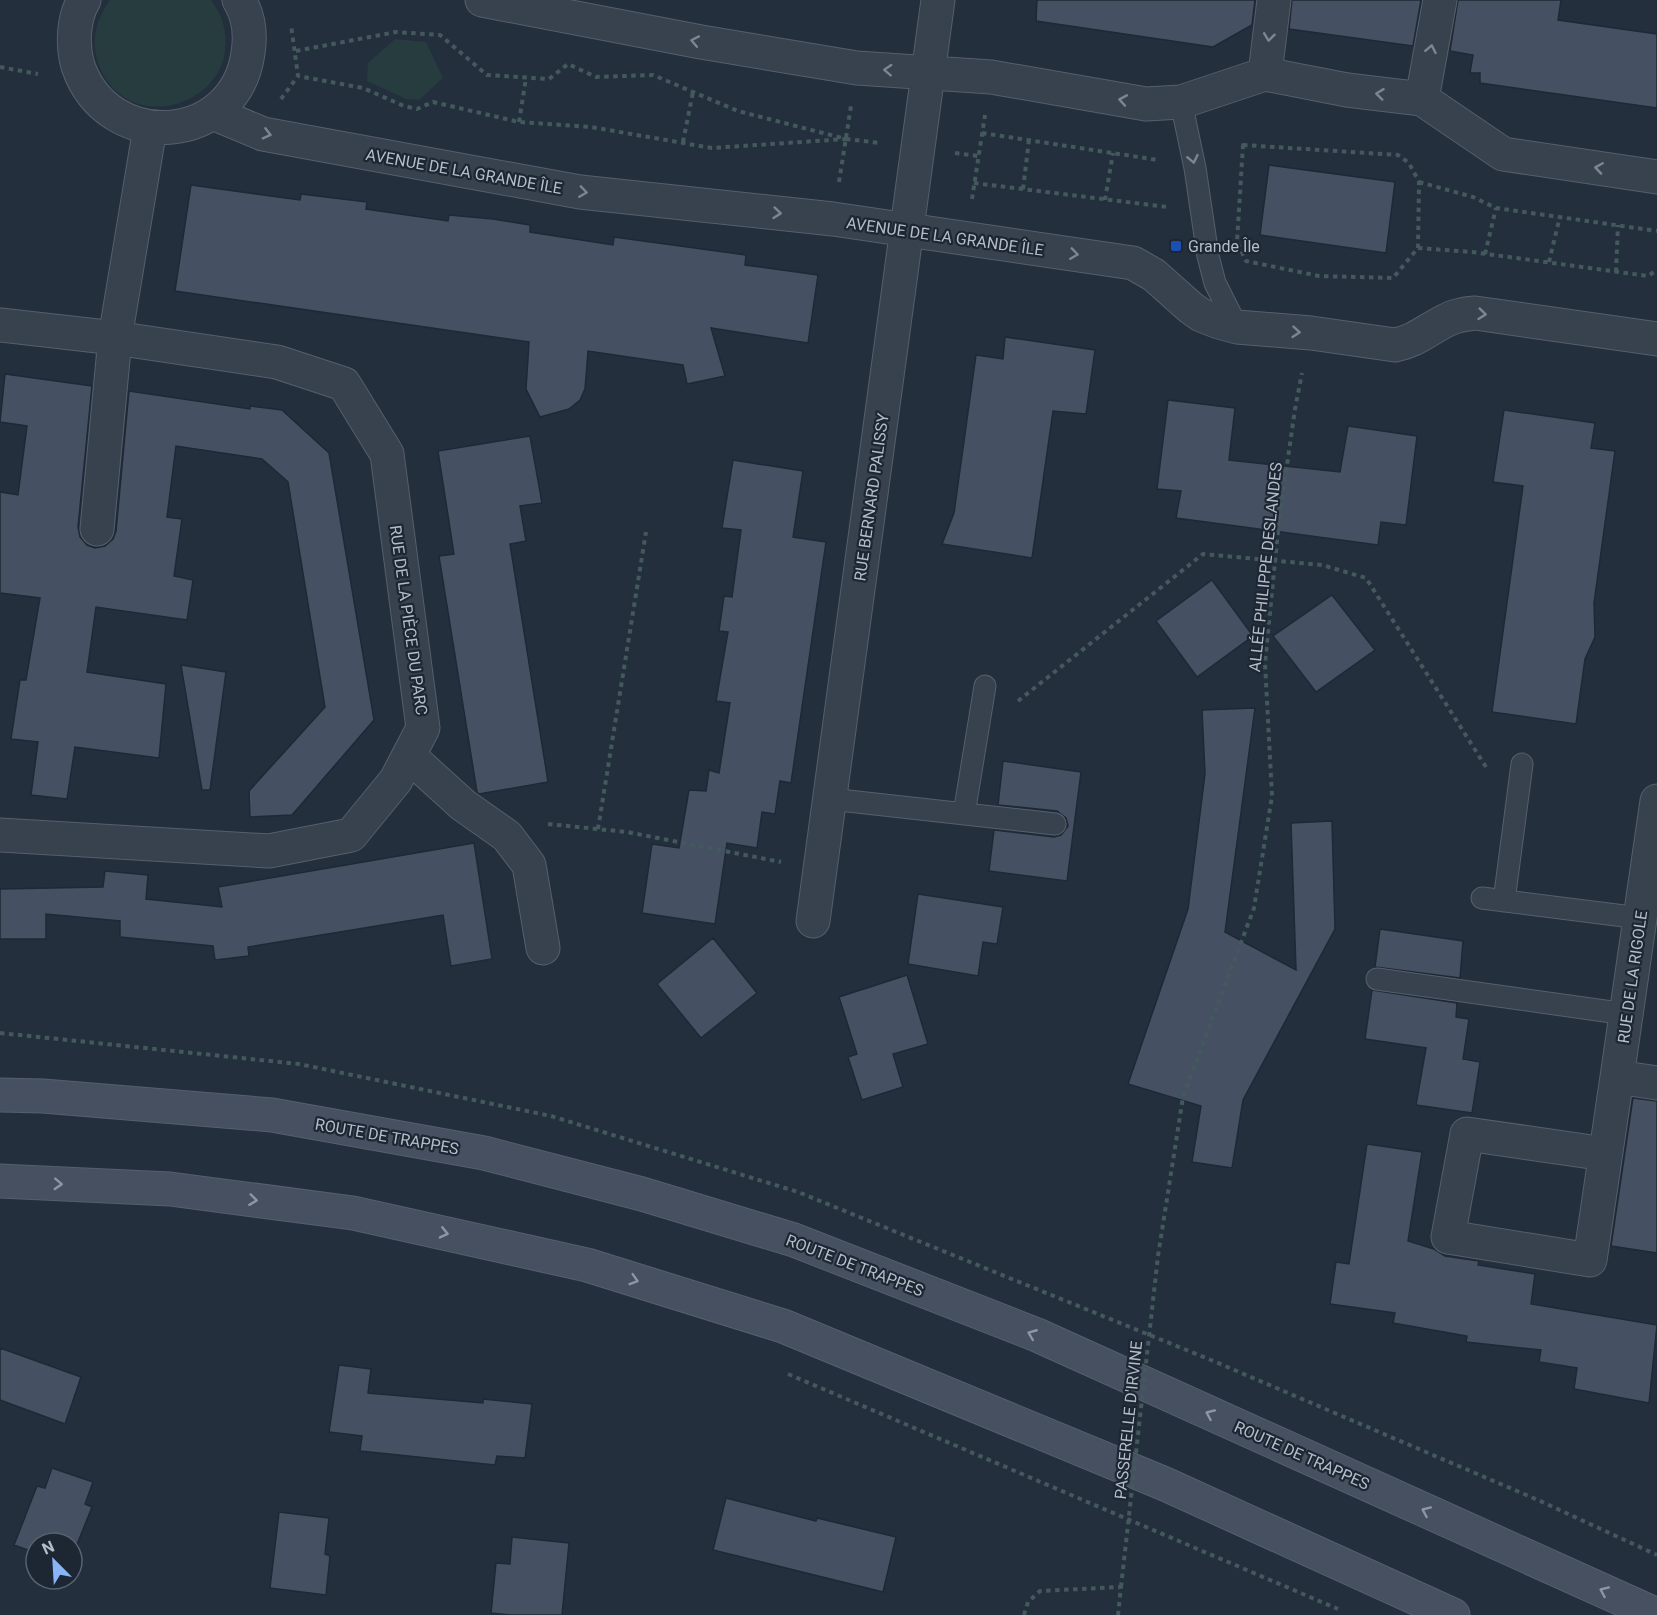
<svg xmlns="http://www.w3.org/2000/svg" width="1657" height="1615" viewBox="0 0 1657 1615" font-family="Roboto,sans-serif">
<style>
.green{fill:#263c3f}
.building{fill:#455162;stroke:#1f2835;stroke-width:1.5}
.lines{fill:none;stroke-linecap:round;stroke-linejoin:round}
.service-casing{stroke:#565f6c;stroke-width:23}
.minor-casing{stroke:#565f6c;stroke-width:35}
.secondary-casing{stroke:#565f6c;stroke-width:35}
.path{stroke:#44595c;stroke-width:4;stroke-dasharray:4.5 4.5;stroke-linecap:butt}
.service{stroke:#38414e;stroke-width:21}
.minor{stroke:#38414e;stroke-width:33}
.secondary{stroke:#465061;stroke-width:33}
.path-bridge{stroke:#44595c;stroke-width:4;stroke-dasharray:4.5 4.5;stroke-linecap:butt}
.oneway{stroke:#7c8592}
.oneway2{stroke:#8e96a5}
.transit-dot{fill:#1a4fb4;stroke:#1d2633;stroke-width:2}
.labels{text-anchor:middle;stroke-width:4.5;stroke-linejoin:round;paint-order:stroke}
.street-label{font-size:16px;fill:#b4bcc9;stroke:#1d2633}
.poi-label{font-size:16px;fill:#b4bcc9;stroke:#1d2633;text-anchor:start}
</style>
<rect width="100%" height="100%" fill="#242f3e"/>
<path class="green" d="M 110,0 L 211,0 C 215,6 220,13 222,20 C 248,102 128,143 99,65 C 90,41 96,20 110,0 Z
M 395,39 L 426,42 L 443,78 L 419,100 L 406,99 L 367,81 L 368,63 Z"/>
<path class="building" d="M 1037,0 L 1255,0 L 1252,25 L 1213,47 L 1036,21 Z
M 1292,0 L 1421,0 L 1413,46 L 1289,29 Z
M 1458,0 L 1561,0 L 1558,20 L 1657,34 L 1657,108 L 1480,83 L 1480,73 L 1470,73 L 1473,55 L 1450,51 Z
M 1269,165 L 1395,182 L 1386,253 L 1260,235 Z
M 191,185 L 300,200 L 301,194 L 367,202 L 366,209 L 448,221 L 449,215 L 493,219 L 530,225 L 530,232 L 613,245 L 614,237 L 746,255 L 745,265 L 818,275 L 808,343 L 711,328 L 725,376 L 687,384 L 683,365 L 588,351 L 585,389 L 580,400 L 569,409 L 540,417 L 526,389 L 529,342 L 175,291 Z
M 1005,337 L 1095,350 L 1086,414 L 1053,411 L 1032,558 L 942,544 L 954,513 L 976,355 L 1003,359 Z
M 5,374 L 92,386 L 78,527 L 80,537 L 87,545 L 95,548 L 105,546 L 113,539 L 116,531 L 129,391 L 250,409 L 250,406 L 282,410 L 329,453 L 374,720 L 292,815 L 250,817 L 249,791 L 325,707 L 288,482 L 262,459 L 176,446 L 167,517 L 182,519 L 174,576 L 193,580 L 187,620 L 96,607 L 87,672 L 166,684 L 159,758 L 75,747 L 67,799 L 31,795 L 38,742 L 11,739 L 20,680 L 26,680 L 40,598 L 0,593 L 0,492 L 18,495 L 27,426 L 0,422 Z
M 1168,400 L 1235,408 L 1229,460 L 1340,472 L 1348,426 L 1417,436 L 1406,525 L 1381,522 L 1378,545 L 1176,518 L 1181,491 L 1157,489 Z
M 1504,410 L 1595,423 L 1591,448 L 1615,451 L 1594,603 L 1595,637 L 1585,659 L 1576,724 L 1492,712 L 1523,486 L 1493,482 Z
M 530,436 L 542,503 L 520,506 L 526,541 L 510,544 L 548,782 L 479,794 L 477,792 L 439,556 L 454,554 L 438,451 Z
M 733,460 L 803,471 L 793,537 L 826,542 L 791,783 L 780,781 L 775,814 L 762,812 L 757,848 L 727,843 L 715,924 L 642,913 L 652,844 L 679,848 L 689,790 L 706,791 L 709,770 L 719,773 L 730,703 L 716,701 L 728,632 L 719,631 L 724,596 L 732,597 L 741,530 L 722,528 Z
M 1212,580 L 1253,636 L 1197,677 L 1156,621 Z
M 1332,595 L 1375,650 L 1316,692 L 1273,636 Z
M 181,665 L 226,672 L 210,790 L 202,790 Z
M 1255,708 L 1225,932 L 1296,970 L 1291,823 L 1332,821 L 1335,929 L 1243,1100 L 1232,1168 L 1192,1162 L 1201,1106 L 1128,1084 L 1188,909 L 1205,774 L 1202,710 Z
M 1003,761 L 1081,772 L 1067,881 L 989,871 L 994,830 L 1054,837 L 1061,835 L 1068,826 L 1066,818 L 1057,811 L 998,805 Z
M 474,843 L 492,959 L 451,966 L 443,915 L 248,947 L 249,956 L 215,960 L 213,946 L 120,937 L 120,921 L 46,914 L 46,939 L 0,939 L 0,889 L 103,887 L 105,871 L 148,875 L 146,899 L 222,907 L 218,887 Z
M 918,894 L 1003,907 L 997,944 L 983,942 L 978,976 L 908,964 Z
M 1380,929 L 1463,941 L 1460,978 L 1375,967 Z
M 713,938 L 757,993 L 701,1038 L 657,984 Z
M 907,975 L 928,1044 L 893,1054 L 903,1087 L 862,1100 L 848,1057 L 857,1054 L 839,997 Z
M 1372,990 L 1457,1003 L 1456,1017 L 1469,1019 L 1463,1059 L 1480,1062 L 1472,1113 L 1416,1105 L 1426,1048 L 1365,1039 Z
M 1633,1098 L 1657,1101 L 1657,1253 L 1611,1246 Z
M 1367,1144 L 1422,1152 L 1408,1241 L 1434,1249 L 1445,1256 L 1479,1261 L 1478,1265 L 1535,1274 L 1531,1304 L 1657,1325 L 1649,1403 L 1574,1389 L 1577,1368 L 1539,1362 L 1541,1350 L 1466,1342 L 1467,1336 L 1393,1323 L 1395,1313 L 1330,1304 L 1336,1262 L 1349,1264 Z
M 0,1348 L 81,1377 L 65,1424 L 0,1400 Z
M 339,1365 L 371,1369 L 368,1393 L 483,1403 L 483,1399 L 532,1404 L 525,1458 L 497,1456 L 495,1465 L 360,1451 L 362,1436 L 329,1432 Z
M 52,1468 L 93,1482 L 85,1504 L 92,1507 L 72,1557 L 72,1543 L 36,1543 L 36,1553 L 14,1545 L 37,1486 L 45,1488 Z
M 726,1498 L 816,1521 L 817,1518 L 896,1537 L 883,1592 L 713,1550 Z
M 279,1512 L 329,1518 L 325,1554 L 330,1556 L 326,1595 L 270,1588 Z
M 512,1537 L 569,1543 L 562,1615 L 511,1615 L 491,1613 L 496,1563 L 510,1564 Z"/>
<g class="lines">
<defs>
<path id="service" d="M 1181,102 L 1195,168 L 1208,256 L 1215,283 L 1237,327
M 830,799 L 1055,824
M 964,814 L 985,686
M 1482,898 L 1640,918
M 1504,901 L 1522,764
M 1377,979 L 1626,1014"/>
<path id="minor" d="M 84,0 C 73,18 72,46 78,66 C 108,154 235,146 248,53 C 251,34 249,16 239,0
M 482,0 L 701,42 L 857,68 L 991,77 L 1146,104 L 1181,102 L 1265,74 L 1347,90 L 1422,99 L 1503,154 L 1657,177
M 1265,74 L 1274,0
M 1422,99 L 1440,0
M 213,113 L 263,134 L 580,192 L 833,219 L 1133,263 L 1154,275 L 1191,308 L 1201,315 L 1219,322 L 1237,327 L 1311,333 L 1395,345 C 1416,341 1428,329 1447,320 C 1456,315 1465,314 1475,313 L 1657,339
M 0,325 L 115,338 L 277,362 L 344,384 L 387,454 L 423,728 L 396,780 L 351,835 L 269,851 L 0,835
M 97,529 L 115,338 L 150,128
M 409,756 L 463,805 L 507,836 L 529,865 L 543,948
M 1657,801 L 1617,1077 L 1657,1083
M 813,921 L 938,0
M 1605,1154 L 1467,1134 L 1448,1237 L 1590,1260 L 1617,1077"/>
<path id="secondary" d="M 0,1095 L 43,1096 L 272,1115 L 484,1153 L 642,1194 L 794,1240 L 1037,1335 L 1657,1615
M 0,1181 L 170,1189 L 353,1213 L 587,1265 L 783,1326 L 1165,1484 L 1453,1615"/>
</defs>
<use href="#service" class="service-casing"/>
<use href="#minor" class="minor-casing"/>
<use href="#secondary" class="secondary-casing"/>
<path class="path" d="M 296,51 L 396,32 L 440,35 L 487,75 L 549,79 L 568,64 L 596,77 L 653,75 L 738,111 L 846,139 L 712,148 L 591,127 L 519,122 L 433,102 L 417,109 L 404,106 L 363,88 L 298,76
M 0,67 L 38,74
M 281,99 L 298,76 L 291,25
M 519,122 L 526,78
M 982,133 L 1158,160
M 846,139 L 880,143
M 683,142 L 693,92
M 1243,145 L 1398,155 L 1409,163 L 1419,182 L 1418,248 L 1393,278 L 1319,276 L 1246,261 L 1237,242 Z
M 955,153 L 978,156
M 839,182 L 851,106
M 1419,182 L 1473,197 L 1496,208 L 1657,231
M 974,183 L 1167,207
M 1023,189 L 1029,140
M 972,199 L 985,115
M 1105,200 L 1113,153
M 1418,248 L 1472,252 L 1648,276 L 1657,270
M 1485,254 L 1496,208
M 1549,262 L 1560,216
M 1616,272 L 1618,225
M 1018,701 L 1203,554 L 1322,565 L 1366,578 L 1486,767
M 548,824 L 627,832 L 781,862
M 598,829 L 646,532
M 0,1033 L 299,1064 L 551,1116 L 798,1192 L 1211,1360 L 1538,1500 L 1657,1555
M 1158,1256 L 1183,1097 L 1254,908 L 1272,796 L 1265,663 L 1279,521 L 1295,409 L 1302,373
M 788,1374 L 1338,1609
M 1024,1615 L 1028,1602 L 1040,1591 L 1121,1587 L 1118,1615"/>
<use href="#service" class="service"/>
<use href="#minor" class="minor"/>
<use href="#secondary" class="secondary"/>
<path class="path-bridge" d="M 1121,1587 L 1158,1256"/>
</g>
<defs><path id="oneway-chevron" d="M-2-3.5L2.5 0L-2 3.5" fill="none" stroke-width="1.6" stroke-linecap="round" stroke-linejoin="round" transform="scale(1.5)"/></defs>
<g class="oneway">
<use href="#oneway-chevron" transform="translate(1269 37) rotate(97)"/>
<use href="#oneway-chevron" transform="translate(695 41) rotate(-169)"/>
<use href="#oneway-chevron" transform="translate(1431 49) rotate(-79)"/>
<use href="#oneway-chevron" transform="translate(888 70) rotate(-177)"/>
<use href="#oneway-chevron" transform="translate(1380 94) rotate(-173)"/>
<use href="#oneway-chevron" transform="translate(1123 100) rotate(-170)"/>
<use href="#oneway-chevron" transform="translate(267 134) rotate(14)"/>
<use href="#oneway-chevron" transform="translate(1193 159) rotate(78)"/>
<use href="#oneway-chevron" transform="translate(1599 168) rotate(-171)"/>
<use href="#oneway-chevron" transform="translate(583 192) rotate(8)"/>
<use href="#oneway-chevron" transform="translate(777 213) rotate(6)"/>
<use href="#oneway-chevron" transform="translate(1074 254) rotate(8)"/>
<use href="#oneway-chevron" transform="translate(1482 314) rotate(6)"/>
<use href="#oneway-chevron" transform="translate(1296 332) rotate(5)"/>
</g>
<g class="oneway2">
<use href="#oneway-chevron" transform="translate(58 1184) rotate(3)"/>
<use href="#oneway-chevron" transform="translate(253 1200) rotate(7)"/>
<use href="#oneway-chevron" transform="translate(444 1233) rotate(13)"/>
<use href="#oneway-chevron" transform="translate(634 1280) rotate(17)"/>
<use href="#oneway-chevron" transform="translate(1032 1334) rotate(-158)"/>
<use href="#oneway-chevron" transform="translate(1210 1414) rotate(-156)"/>
<use href="#oneway-chevron" transform="translate(1426 1511) rotate(-156)"/>
<use href="#oneway-chevron" transform="translate(1604 1591) rotate(-156)"/>
</g>
<rect class="transit-dot" x="1170" y="240" width="12" height="12" rx="3"/>
<g class="labels">
<g class="street-label">
<text transform="translate(464 171) rotate(10)" y="6">AVENUE DE LA GRANDE ÎLE</text>
<text transform="translate(945 236) rotate(8)" y="6">AVENUE DE LA GRANDE ÎLE</text>
<text transform="translate(871 497) rotate(-82)" y="6">RUE BERNARD PALISSY</text>
<text transform="translate(1265 567) rotate(-84)" y="6">ALLÉE PHILIPPE DESLANDES</text>
<text transform="translate(409 620) rotate(82)" y="6">RUE DE LA PIÈCE DU PARC</text>
<text transform="translate(1632 977) rotate(-82)" y="6">RUE DE LA RIGOLE</text>
<text transform="translate(387 1136) rotate(10)" y="6">ROUTE DE TRAPPES</text>
<text transform="translate(855 1265) rotate(21)" y="6">ROUTE DE TRAPPES</text>
<text transform="translate(1128 1420) rotate(-84)" y="6">PASSERELLE D'IRVINE</text>
<text transform="translate(1302 1455) rotate(24)" y="6">ROUTE DE TRAPPES</text>
</g>
<g class="poi-label">
<text x="1188" y="252">Grande Île</text>
</g>
</g>
<g transform="translate(54 1561) rotate(336)"><circle r="28" fill="#1d2633" stroke="#59626f" stroke-width="1.5"/>
<path d="M0-4.5L10 22L0 15L-10 22Z" fill="#8ab4f8"/>
<text y="-9" font-size="16" font-weight="bold" text-anchor="middle" fill="#b4bcc9">N</text>
</g>
</svg>
